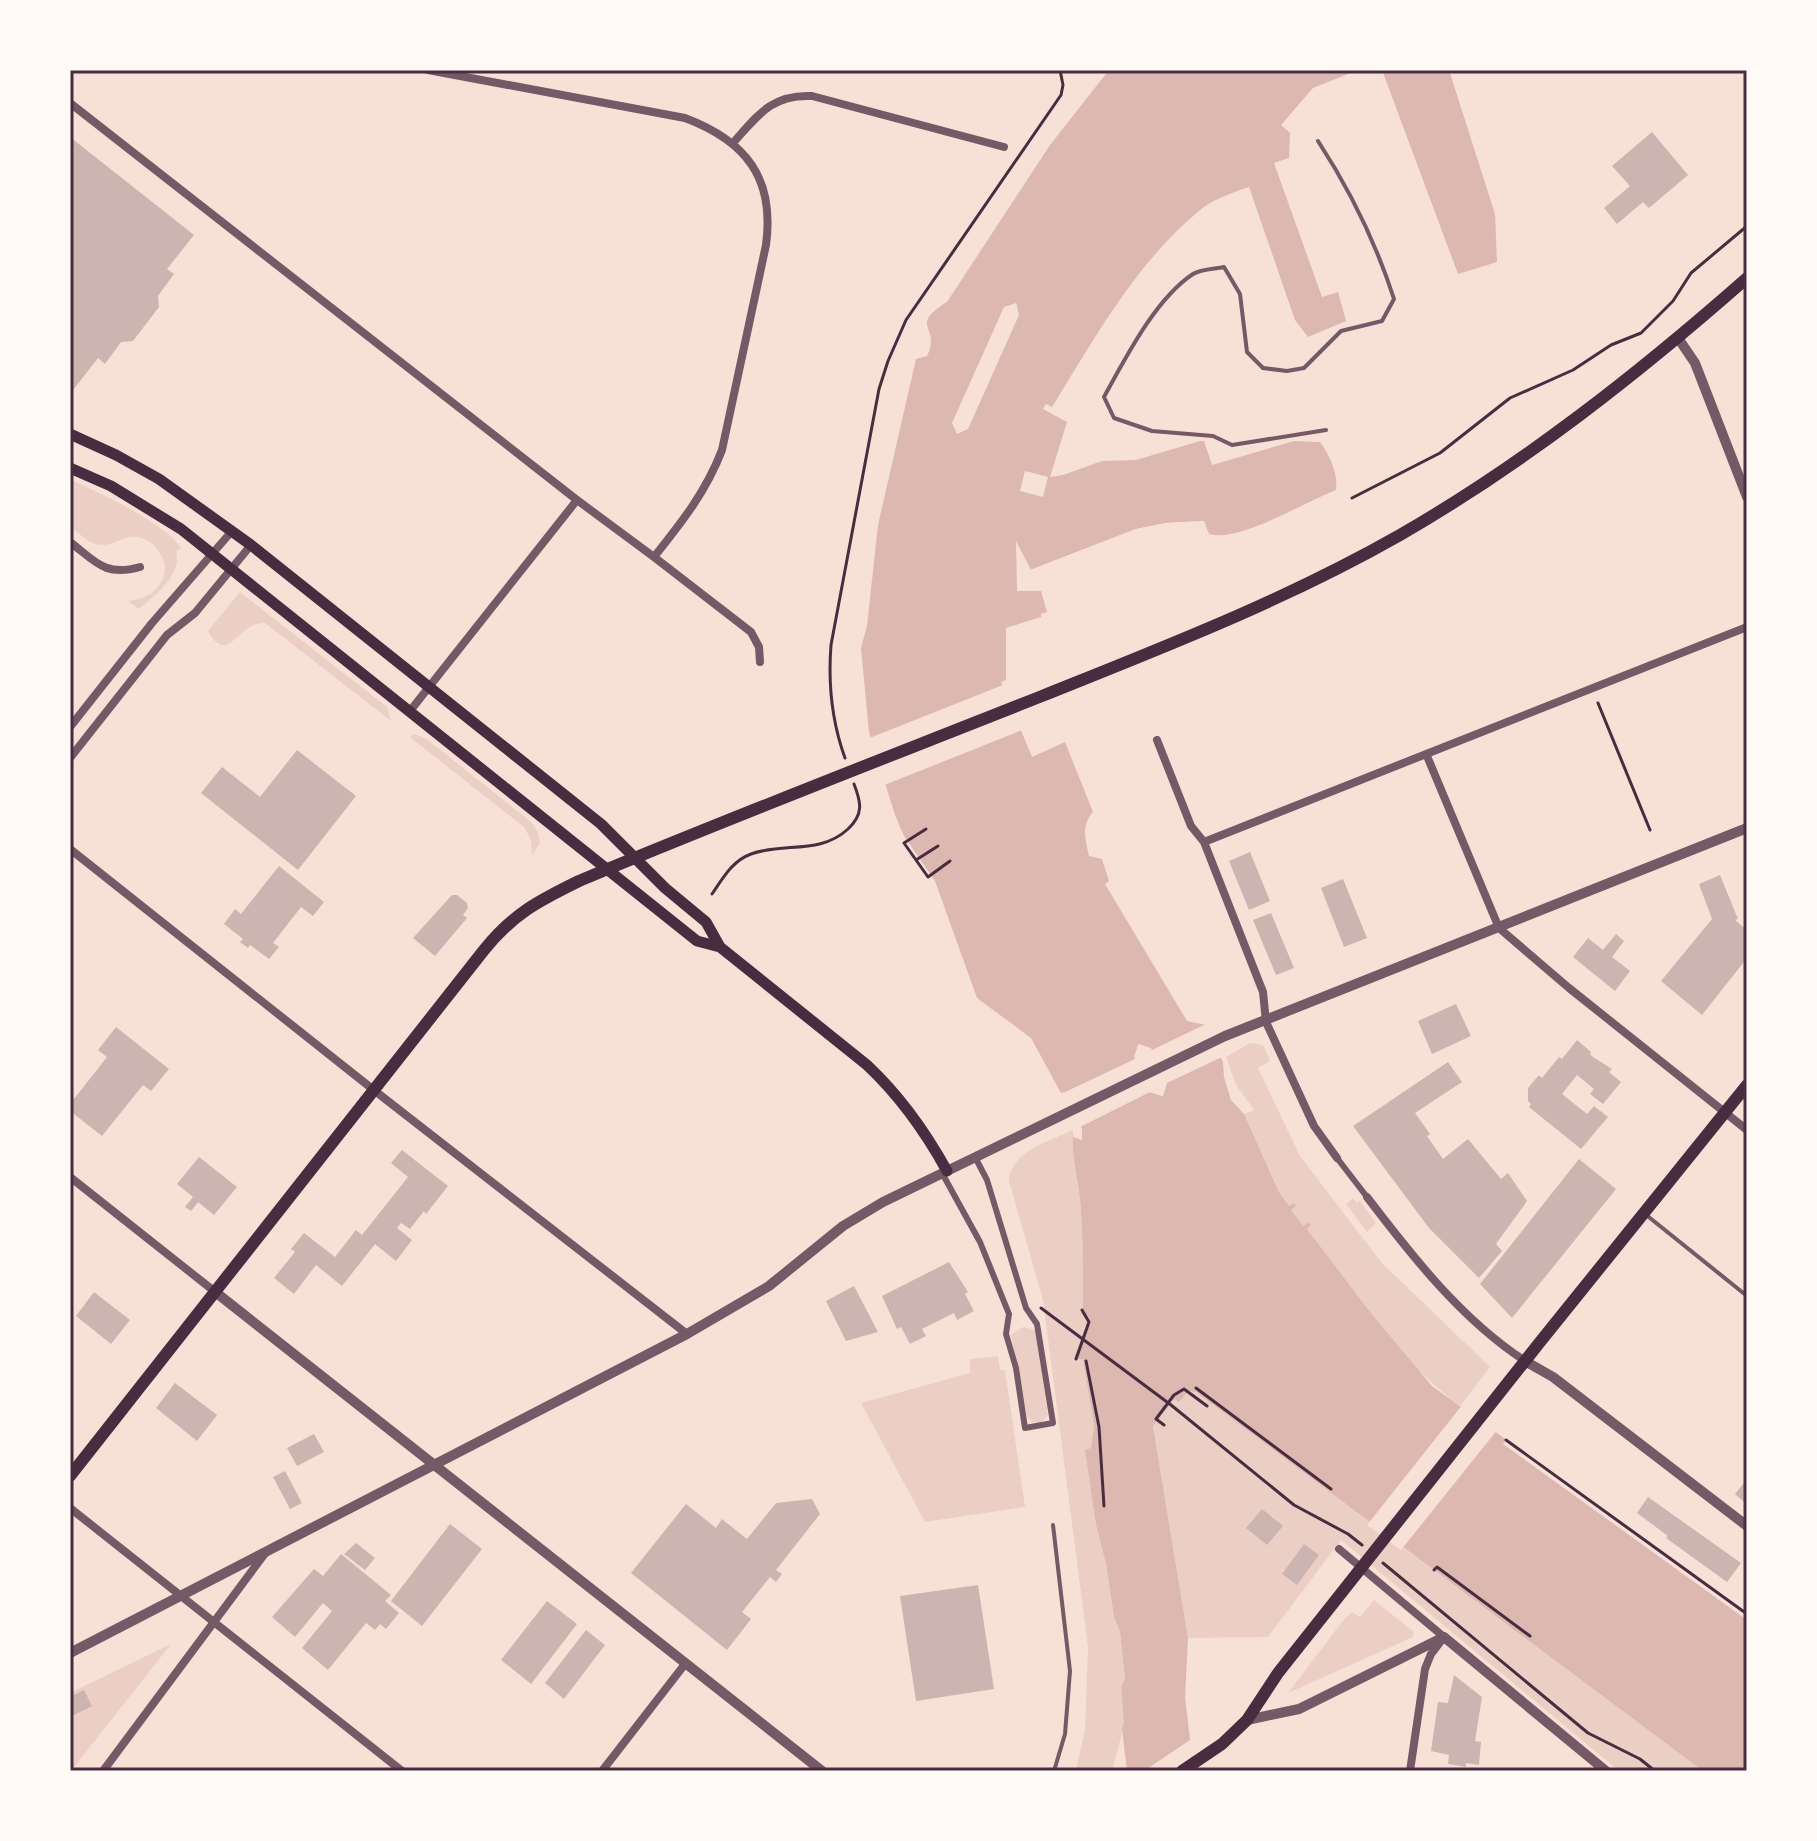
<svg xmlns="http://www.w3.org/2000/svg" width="1817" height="1841" viewBox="0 0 1817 1841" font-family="Karla,sans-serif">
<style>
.green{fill:#ebcfc5}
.water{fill:#dcb8b0;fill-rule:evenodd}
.pier{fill:#f7e1d7;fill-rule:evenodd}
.building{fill:#ccb4b1}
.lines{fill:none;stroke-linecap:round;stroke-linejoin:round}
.path{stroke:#4a2c40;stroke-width:3}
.service{stroke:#755966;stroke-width:4}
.pedestrian{stroke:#755966;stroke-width:6}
.minor{stroke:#755966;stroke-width:8}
.tertiary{stroke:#755966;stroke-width:10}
.secondary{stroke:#4a2c40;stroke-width:11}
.primary{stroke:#4a2c40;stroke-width:12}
.neatline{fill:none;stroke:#4a2c40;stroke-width:3}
</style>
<rect width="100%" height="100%" fill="#f7e1d7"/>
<path class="green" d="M 70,479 C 99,493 164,522 181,548 L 176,551 C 183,575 155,595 139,609 L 128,601 C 141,599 152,596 160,584 C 173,566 158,540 137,537 C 122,535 111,549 95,544 C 86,541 78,532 70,526 Z
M 240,592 L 387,707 L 391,721 L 265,623 C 237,621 229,668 208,631 Z
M 415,734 L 428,740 L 531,822 L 538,832 L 540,843 L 532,855 L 531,840 L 524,827 L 411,738 L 412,735 Z
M 1250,1043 L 1263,1045 L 1270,1061 L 1258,1068 L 1300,1156 L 1381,1262 L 1490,1367 L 1460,1406 C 1398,1360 1353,1290 1307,1229 L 1311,1225 L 1303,1227 L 1291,1210 L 1295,1206 L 1289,1206 L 1279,1192 L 1244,1114 L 1254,1110 L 1236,1085 L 1226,1057 Z
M 1073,1130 C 1073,1158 1079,1183 1081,1211 C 1083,1243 1083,1275 1083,1307 L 1081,1313 L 1087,1322 L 1075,1358 L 1083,1358 L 1094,1426 L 1091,1449 L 1086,1450 L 1096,1525 L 1106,1564 L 1114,1617 L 1120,1632 L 1125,1679 L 1121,1688 L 1125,1722 L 1112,1771 L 1076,1771 L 1085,1730 L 1088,1647 L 1043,1300 L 1009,1181 C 1010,1151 1051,1141 1073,1130 Z
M 1353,1198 L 1357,1203 L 1360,1201 L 1376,1223 L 1367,1232 L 1346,1204 Z
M 1023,1327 L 1035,1330 L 1048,1415 L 1041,1423 L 1031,1422 L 1027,1416 L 1011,1335 Z
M 998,1356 L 1000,1370 L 1005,1370 L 1025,1507 L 925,1522 L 861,1403 L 970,1373 L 970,1359 Z
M 1188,1391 L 1196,1392 L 1703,1771 L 1619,1771 L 1341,1540 L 1268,1637 L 1188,1638 L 1153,1426 L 1174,1398 Z
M 1374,1600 L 1414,1632 L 1413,1637 L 1288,1693 L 1345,1618 L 1352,1612 L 1360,1617 Z
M 171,1644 L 71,1771 L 70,1771 L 70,1693 Z"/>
<path class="water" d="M 1109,70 L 1358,70 L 1313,88 L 1281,125 L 1290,133 L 1289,158 L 1274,163 L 1322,297 L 1338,292 L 1346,321 L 1308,337 L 1295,320 L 1249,187 C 1234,192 1211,200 1199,211 C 1135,264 1095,338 1052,407 L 1046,404 L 1043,409 L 1067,422 L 1050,477 L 1063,475 L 1102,461 L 1136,460 L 1200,441 L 1204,441 L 1212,465 L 1294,441 L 1320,442 C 1330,456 1338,473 1336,490 C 1306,501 1239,543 1209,534 L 1204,521 L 1166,523 L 1136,529 L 1030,570 L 1017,544 L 1017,590 L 1041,591 L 1047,612 L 1041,614 L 1041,617 L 1006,628 L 1006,680 L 1001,682 L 1032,757 L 1065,742 L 1093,812 C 1081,825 1085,839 1089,856 L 1102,859 L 1109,881 L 1105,884 L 1187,1021 L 1206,1025 L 1223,1062 L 1224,1077 L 1231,1100 L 1244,1114 L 1279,1192 L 1289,1206 L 1294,1203 L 1296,1206 L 1291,1210 L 1303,1226 L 1309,1222 L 1311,1225 L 1307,1229 L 1370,1312 L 1432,1386 L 1747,1614 L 1747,1771 L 1703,1771 L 1196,1392 L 1188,1391 L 1179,1402 L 1174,1399 L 1153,1426 L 1188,1638 L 1185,1698 L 1194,1771 L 1127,1771 L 1122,1729 L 1124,1722 L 1121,1687 L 1125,1679 L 1120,1632 L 1114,1617 L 1106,1564 L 1096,1525 L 1085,1450 L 1091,1448 L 1094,1426 L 1083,1359 L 1074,1359 L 1087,1322 L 1081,1313 L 1083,1306 C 1083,1275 1083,1243 1081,1212 C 1080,1186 1072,1161 1073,1137 L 1082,1140 L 1082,1129 L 1064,1092 L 1061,1093 L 1031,1038 L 977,998 L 935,881 L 904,836 L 895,815 L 869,732 L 861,648 L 867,626 L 878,525 L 916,359 L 927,356 C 942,326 907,327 947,302 L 1050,145 ZM 1139,1044 L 1151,1048 L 1167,1083 L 1162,1096 L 1150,1092 L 1134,1056 Z
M 1382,70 L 1449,70 L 1495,214 L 1497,262 L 1458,274 Z"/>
<path class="pier" d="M 1016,303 L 1019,315 L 968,429 L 957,434 L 952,423 L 1004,307 Z
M 1025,471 L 1048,477 L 1043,497 L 1020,491 Z
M 1204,521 L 1205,526 L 1167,527 L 1135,534 L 1031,574 L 1027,573 L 1020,559 L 1021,587 L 1041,587 L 1041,591 L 1017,591 L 1016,541 L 1031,570 L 1136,529 L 1166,523 Z
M 1008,683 L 1025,729 L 882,786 L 867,739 Z
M 1208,1023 L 1224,1056 L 1167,1083 L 1163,1096 L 1150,1092 L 1078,1128 L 1061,1094 L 1135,1059 L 1138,1044 L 1152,1050 ZM 1141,1049 L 1148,1052 L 1163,1083 L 1160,1091 L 1153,1089 L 1139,1056 Z
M 1463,1404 L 1498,1429 L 1401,1550 L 1367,1525 Z
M 1506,1440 L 1747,1614 L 1747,1620 L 1503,1444 Z
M 1193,1738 L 1198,1771 L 1144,1771 Z"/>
<path class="building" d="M 1652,132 L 1688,175 L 1649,208 L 1643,202 L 1617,224 L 1604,208 L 1630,186 L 1612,166 Z
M 70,137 L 194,235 L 167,269 L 174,274 L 158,296 L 159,307 L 133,341 L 121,342 L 105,364 L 98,358 L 70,394 Z
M 297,750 L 356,796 L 298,870 L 201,793 L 222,767 L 260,797 Z
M 1250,852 L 1270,901 L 1249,910 L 1229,861 Z
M 279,866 L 324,902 L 313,916 L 301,907 L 273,943 L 279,947 L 269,959 L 250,945 L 248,948 L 240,942 L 243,939 L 224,924 L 235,909 L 241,914 Z
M 1720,875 L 1738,919 L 1735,920 L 1747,930 L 1747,958 L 1702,1015 L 1661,981 L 1712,919 L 1699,884 Z
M 1343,879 L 1367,938 L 1344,947 L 1321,888 Z
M 452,895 L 457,895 L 467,903 L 468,908 L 463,915 L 467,918 L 435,956 L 413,938 Z
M 1271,913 L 1294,968 L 1276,975 L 1253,920 Z
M 1616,934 L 1624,941 L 1612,957 L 1630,971 L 1615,991 L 1573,957 L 1588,938 L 1603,950 Z
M 1456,1004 L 1471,1036 L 1432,1054 L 1418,1021 Z
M 116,1027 L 169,1069 L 151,1091 L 143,1085 L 102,1136 L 70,1111 L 70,1104 L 107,1057 L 98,1050 Z
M 1577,1040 L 1591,1052 L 1590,1054 L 1593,1057 L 1612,1069 L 1609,1072 L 1621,1082 L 1603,1104 L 1590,1094 L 1594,1089 L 1577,1075 L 1562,1094 L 1587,1114 L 1594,1106 L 1608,1117 L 1581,1149 L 1529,1107 L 1531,1104 L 1528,1101 L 1528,1088 L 1539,1075 L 1542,1078 L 1559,1057 L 1562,1059 Z
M 1448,1062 L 1462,1082 L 1415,1113 L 1430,1134 L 1427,1136 L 1443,1159 L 1468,1139 L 1501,1179 L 1508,1173 L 1527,1201 L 1496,1244 L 1502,1251 L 1479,1278 L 1429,1228 L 1353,1126 Z
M 402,1150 L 448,1186 L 426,1214 L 424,1211 L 410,1229 L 401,1223 L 397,1228 L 412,1240 L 396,1261 L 375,1244 L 342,1286 L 316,1265 L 294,1294 L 274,1278 L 295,1252 L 291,1249 L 304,1233 L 335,1257 L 356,1230 L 362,1235 L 408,1177 L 391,1163 Z
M 199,1157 L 237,1187 L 214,1215 L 198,1202 L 191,1211 L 185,1207 L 193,1197 L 177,1184 Z
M 1579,1159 L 1616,1189 L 1512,1318 L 1480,1284 Z
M 949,1262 L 968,1292 L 965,1294 L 974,1311 L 957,1320 L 954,1313 L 922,1329 L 926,1336 L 910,1344 L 901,1327 L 897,1329 L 882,1296 Z
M 854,1286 L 878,1332 L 846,1341 L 826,1301 Z
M 94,1292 L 130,1320 L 111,1344 L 76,1316 Z
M 175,1383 L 217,1415 L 197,1441 L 156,1408 Z
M 314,1434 L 324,1452 L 297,1466 L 287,1448 Z
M 285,1471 L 302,1503 L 290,1509 L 273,1477 Z
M 1747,1479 L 1747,1502 L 1744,1502 L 1735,1494 Z
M 1648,1497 L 1741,1563 L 1727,1582 L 1666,1538 L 1668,1536 L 1637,1513 Z
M 812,1499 L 820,1514 L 776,1570 L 782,1574 L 776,1582 L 770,1577 L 742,1612 L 751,1619 L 727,1650 L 631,1573 L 686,1504 L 716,1528 L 722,1519 L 747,1539 L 776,1503 Z
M 1262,1509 L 1283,1526 L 1267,1545 L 1246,1528 Z
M 450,1524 L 482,1549 L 422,1626 L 391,1601 Z
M 356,1543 L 375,1558 L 365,1570 L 344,1554 Z
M 1304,1544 L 1319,1555 L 1297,1585 L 1282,1574 Z
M 341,1554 L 391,1595 L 385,1601 L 399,1613 L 386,1629 L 380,1624 L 375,1630 L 366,1623 L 328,1670 L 302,1648 L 332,1611 L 323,1603 L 295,1637 L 272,1617 L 314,1569 L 323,1576 Z
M 978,1585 L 994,1689 L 916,1701 L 900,1596 Z
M 547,1601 L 577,1624 L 531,1684 L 501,1660 Z
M 586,1630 L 605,1645 L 564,1699 L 545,1683 Z
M 1454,1675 L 1482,1697 L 1475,1741 L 1481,1742 L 1479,1765 L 1466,1763 L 1466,1767 L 1448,1764 L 1449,1755 L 1431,1751 L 1438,1702 L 1448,1703 Z
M 84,1690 L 92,1706 L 70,1717 L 70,1697 Z"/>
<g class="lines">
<path class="path" d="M 1352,498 L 1440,453 L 1510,398 L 1573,370 L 1611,345 L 1641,333 L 1673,301 L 1691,273 L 1747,226
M 1598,703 L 1650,830
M 845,758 C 832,722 828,683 831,645 L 879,389 L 888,361 L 906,320 L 1061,95 L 1063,85 L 1060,70
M 926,829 L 904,843 L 928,877 L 950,861
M 916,860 L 938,846
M 712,894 C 723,878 732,861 751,854 C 784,842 820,855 848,829 C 864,814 861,802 854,784
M 1041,1308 L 1171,1405 L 1294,1505 L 1348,1534 L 1362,1545
M 1076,1359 L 1089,1322 L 1082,1310
M 1086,1361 L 1099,1427 L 1104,1506
M 1196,1388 L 1331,1489
M 1164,1425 L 1156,1419 L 1174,1395 L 1184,1389 L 1207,1406
M 1506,1440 L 1747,1614
M 1383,1563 L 1588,1733 L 1640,1759 L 1655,1771
M 1434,1570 L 1437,1567 L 1530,1636"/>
<path class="service" d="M 1318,141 C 1350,190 1376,243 1394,299 L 1382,321 L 1341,331 L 1304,368 L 1287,371 L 1263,368 L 1247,352 L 1240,294 L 1224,267 C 1214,269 1201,269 1193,274 C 1155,299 1125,359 1104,397 L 1114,418 L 1152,431 L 1213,436 L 1232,445 L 1326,430
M 1645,1214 L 1747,1296
M 1053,1525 L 1070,1671 L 1065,1734 L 1054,1771"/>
<path class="pedestrian" d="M 1337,1158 L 1367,1197
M 942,1173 L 980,1242 L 1009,1314 L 1006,1334 L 1016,1368 L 1025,1428 L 1053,1423 L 1037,1324 L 1026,1308 L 987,1180 L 975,1157"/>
<path class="minor" d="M 70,103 L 577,500 L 654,557 C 681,523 706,492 722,450 L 766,245 C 775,178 746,141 685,118 L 428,70
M 733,143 C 758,115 772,94 812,96 L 1004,147
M 70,542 C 96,562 105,577 140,567
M 654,557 L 751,632 L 759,647 L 760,662
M 410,711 L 577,500
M 70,727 L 152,623 L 232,531
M 1157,740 L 1191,826 L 1204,842 L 1263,992 L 1266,1022 L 1314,1126 L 1337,1158
M 1427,756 L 1499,928 L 1569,988 L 1747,1130
M 70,758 L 167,635 L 195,613 L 251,545
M 1204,842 L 1747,627
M 70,849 L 375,1091 L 687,1334
M 70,1177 L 214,1291
M 1367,1197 C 1412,1256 1461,1319 1525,1361
M 70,1508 L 402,1771
M 1339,1549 L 1444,1637 L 1431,1654 L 1425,1669 L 1410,1771
M 103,1771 L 266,1552
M 602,1771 L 685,1664"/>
<path class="tertiary" d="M 1678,338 L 1695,363 L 1747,497
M 214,1291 L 822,1771
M 1525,1361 L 1553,1377 L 1747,1526
M 70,1653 L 687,1334 L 769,1286 L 843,1226 L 883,1202 L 1225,1036 L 1747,828
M 1247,1720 L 1299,1709 L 1444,1637 L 1606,1771"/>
<path class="secondary" d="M 70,434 L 116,455 L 159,479 L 251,545 L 601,824 L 665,888 L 706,922 L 720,947 L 867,1065 C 900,1096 925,1131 947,1171
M 70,468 L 111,486 L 181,529 L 697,941 L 720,947"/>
<path class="primary" d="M 70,1476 L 484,950 C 513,914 538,901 579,881 C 732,817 888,757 1042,696 C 1164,647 1286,600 1400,535 C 1525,463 1639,373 1747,278
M 1182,1771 L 1222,1744 L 1247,1720 L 1278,1673 L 1540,1342 L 1747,1085"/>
</g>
<rect width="1817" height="1841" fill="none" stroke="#fffaf5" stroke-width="144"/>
<rect x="72" y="72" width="1673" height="1697" class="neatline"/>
</svg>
